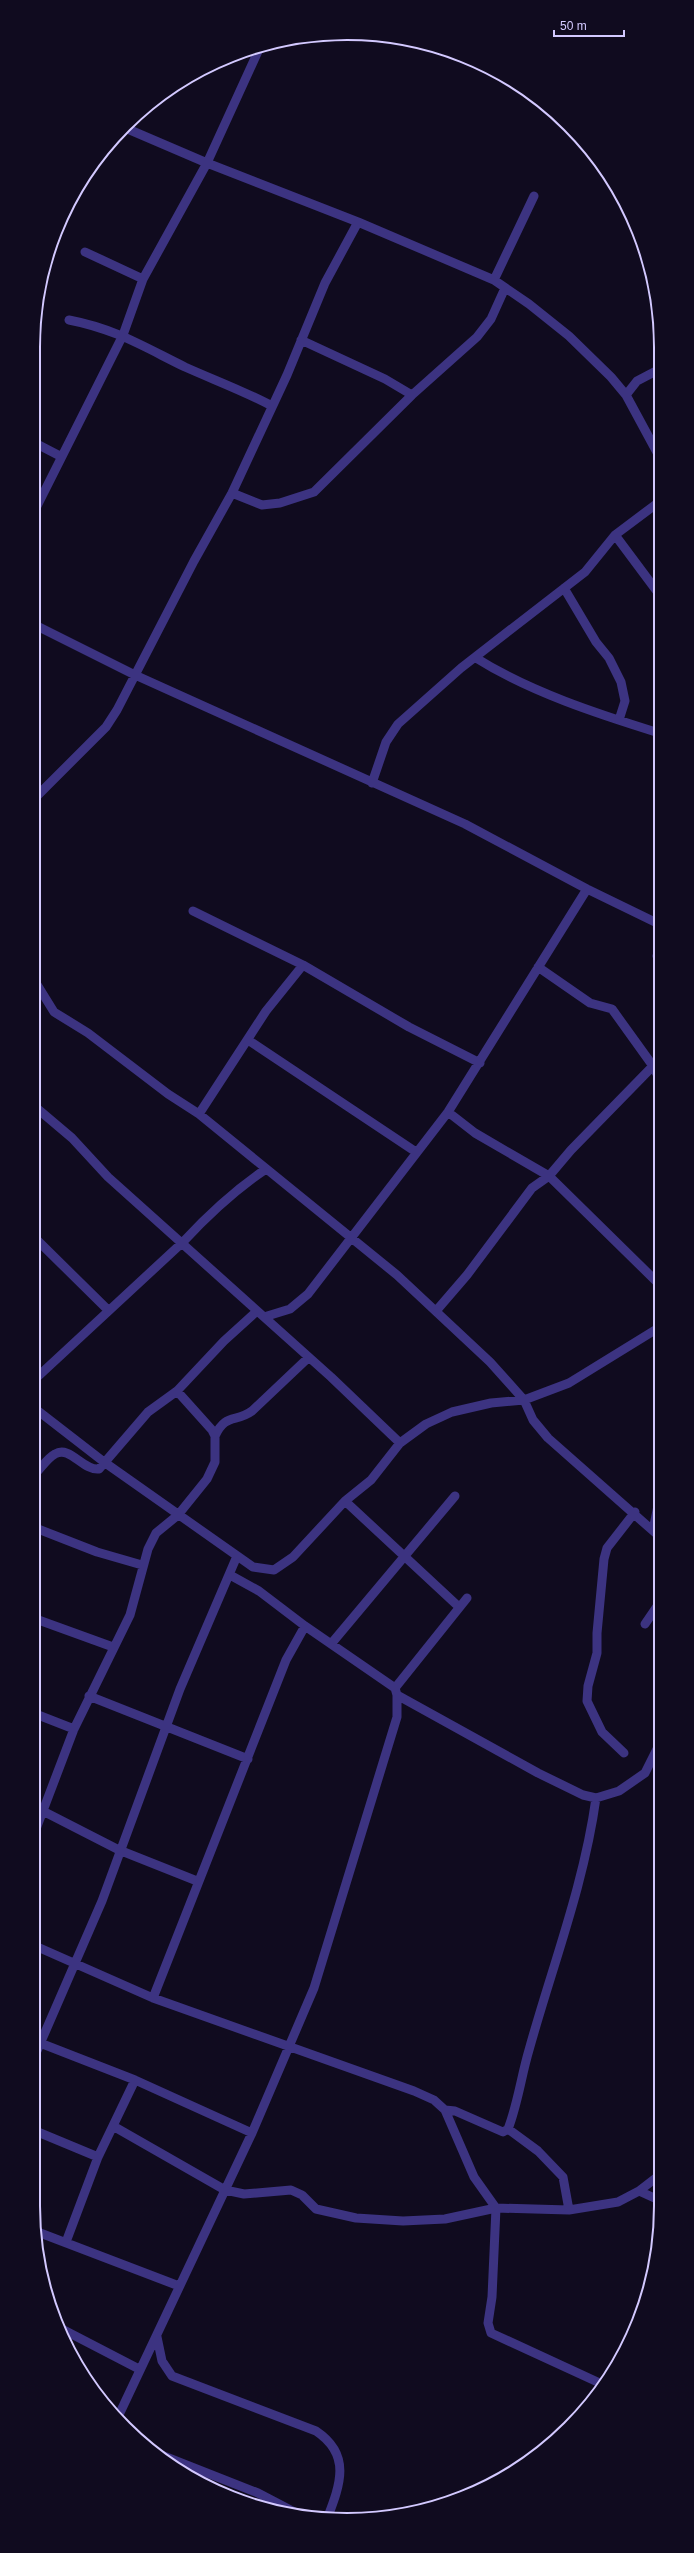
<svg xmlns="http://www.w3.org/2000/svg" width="694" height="2553" viewBox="0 0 694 2553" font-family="Helvetica,sans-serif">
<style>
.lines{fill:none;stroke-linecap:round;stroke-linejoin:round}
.minor{stroke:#3c3381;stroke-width:9}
.rim{fill:none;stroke:#d3c9ff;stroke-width:2}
</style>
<rect width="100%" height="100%" fill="#100b1f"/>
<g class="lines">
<path class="minor" d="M 123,127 L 207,163 L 358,222 L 494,280 L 529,304 L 569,336 L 611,377 L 626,395 L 659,456
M 85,252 L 143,279
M 494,280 L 534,196
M 69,320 C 116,329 144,347 185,367 C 214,380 244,391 272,406
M 301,340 L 385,379 L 412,395
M 626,395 L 637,381 L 658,370
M 33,442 L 60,456
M 232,493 L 262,505 L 280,503 L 314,492 L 412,395 L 477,337 L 491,319 L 505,288
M 33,514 L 123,335 L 143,279 L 207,163 L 260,47
M 615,535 L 659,594
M 564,588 L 596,642 L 609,658 L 621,682 L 625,701 L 619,720
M 33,624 L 135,675 L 465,824 L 587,889 L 659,924
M 476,658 C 530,692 598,714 659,733
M 372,783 L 386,742 L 398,724 L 461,668 L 585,572 L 615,535 L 659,502
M 33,800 L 106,727 L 117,710 L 194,561 L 232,493 L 287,375 L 325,283 L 358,222
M 193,911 L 303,965 L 409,1027 L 480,1063
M 657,956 L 659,952
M 33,978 L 54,1012 L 88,1033 L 168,1094 L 199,1114 L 397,1275 L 490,1362 L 524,1400 L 533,1420 L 548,1438 L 660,1537
M 248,1040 L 416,1152
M 653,1066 L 659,1078
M 33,1105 L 72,1138 L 108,1177 L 331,1377 L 400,1443
M 448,1112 L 475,1133 L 549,1176 L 660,1285
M 199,1114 L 266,1011 L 303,965
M 33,1236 L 108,1310
M 436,1311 L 467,1275 L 532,1188 L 549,1176 L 571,1150 L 653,1066 L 612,1009 L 590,1003 L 538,967
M 264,1317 L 290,1309 L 308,1294 L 448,1112 L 587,889
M 33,1381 L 183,1242 C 208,1215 235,1190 266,1169
M 33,1407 L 104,1462 L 253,1567 L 274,1570 L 293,1557 L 345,1501 L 371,1480 L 400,1443 L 426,1424 L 452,1412 L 491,1403 L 524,1400 L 569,1383 L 660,1327
M 215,1436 C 226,1413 235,1423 252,1411 L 308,1358
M 33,1476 C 40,1470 47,1458 55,1454 C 70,1445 83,1471 99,1469 L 148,1412 L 177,1391 L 224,1341 L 257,1311
M 345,1501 L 459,1607
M 33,1527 L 97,1552 L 142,1565
M 653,1530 L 660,1496
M 33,1618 L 113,1647
M 645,1624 L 660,1602
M 331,1644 L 455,1496
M 395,1688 L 467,1598
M 397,1695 L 538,1773 L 583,1795 L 596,1798 L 619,1791 L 645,1773 L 660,1743
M 89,1696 L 248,1759
M 33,1713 L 74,1729
M 624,1753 L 602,1732 L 587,1701 L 588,1686 L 597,1653 L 597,1633 L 604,1559 L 607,1548 L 635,1512
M 33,1806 L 119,1850 L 197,1881
M 33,1837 L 74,1729 L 130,1615 L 148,1549 L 156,1533 L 178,1515 L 207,1479 L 215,1462 L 215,1436 L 212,1430 L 177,1391
M 33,1945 L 153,1998 L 414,2091 L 434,2100 L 445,2110 L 474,2177 L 496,2208 L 492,2297 L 488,2323 L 491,2333 L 604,2385
M 153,1998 L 286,1660 L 305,1626
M 40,2043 L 135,2080 L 252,2133
M 33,2060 L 102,1901 L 180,1689 L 237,1556
M 445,2110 L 455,2111 L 503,2132 L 508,2129 C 518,2103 521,2077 529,2050 C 552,1967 584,1885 596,1798
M 113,2126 L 225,2190 L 244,2194 L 291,2190 L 302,2195 L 316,2209 L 356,2218 L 403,2221 L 445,2219 L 496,2208 L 569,2210 L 618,2202 L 639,2191 L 661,2174
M 508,2129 L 538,2151 L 563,2177 L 569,2210
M 33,2130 L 98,2157
M 639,2191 L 661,2201
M 35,2231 L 179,2286
M 66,2242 L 98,2157 L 135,2080
M 58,2327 L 139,2369
M 157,2337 L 162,2361 L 172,2376 L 316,2431 C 352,2455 340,2485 327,2519
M 117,2419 L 252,2133 L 314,1988 L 397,1717 L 397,1695 L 395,1688 L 305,1626 L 259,1591 L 230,1575
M 151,2451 L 258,2493 L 300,2515"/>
</g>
<path d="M0 0H694V2553H0ZM347 40H347A307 307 0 0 1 654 347V2206A307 307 0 0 1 347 2513H347A307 307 0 0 1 40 2206V347A307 307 0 0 1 347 40Z" fill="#100b1f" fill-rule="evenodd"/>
<path class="rim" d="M347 40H347A307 307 0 0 1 654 347V2206A307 307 0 0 1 347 2513H347A307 307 0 0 1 40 2206V347A307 307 0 0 1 347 40Z"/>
<path d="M554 30v6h70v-6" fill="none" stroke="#d3c9ff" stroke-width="2"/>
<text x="560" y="30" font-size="12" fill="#d3c9ff" stroke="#100b1f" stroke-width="3" paint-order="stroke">50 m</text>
</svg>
